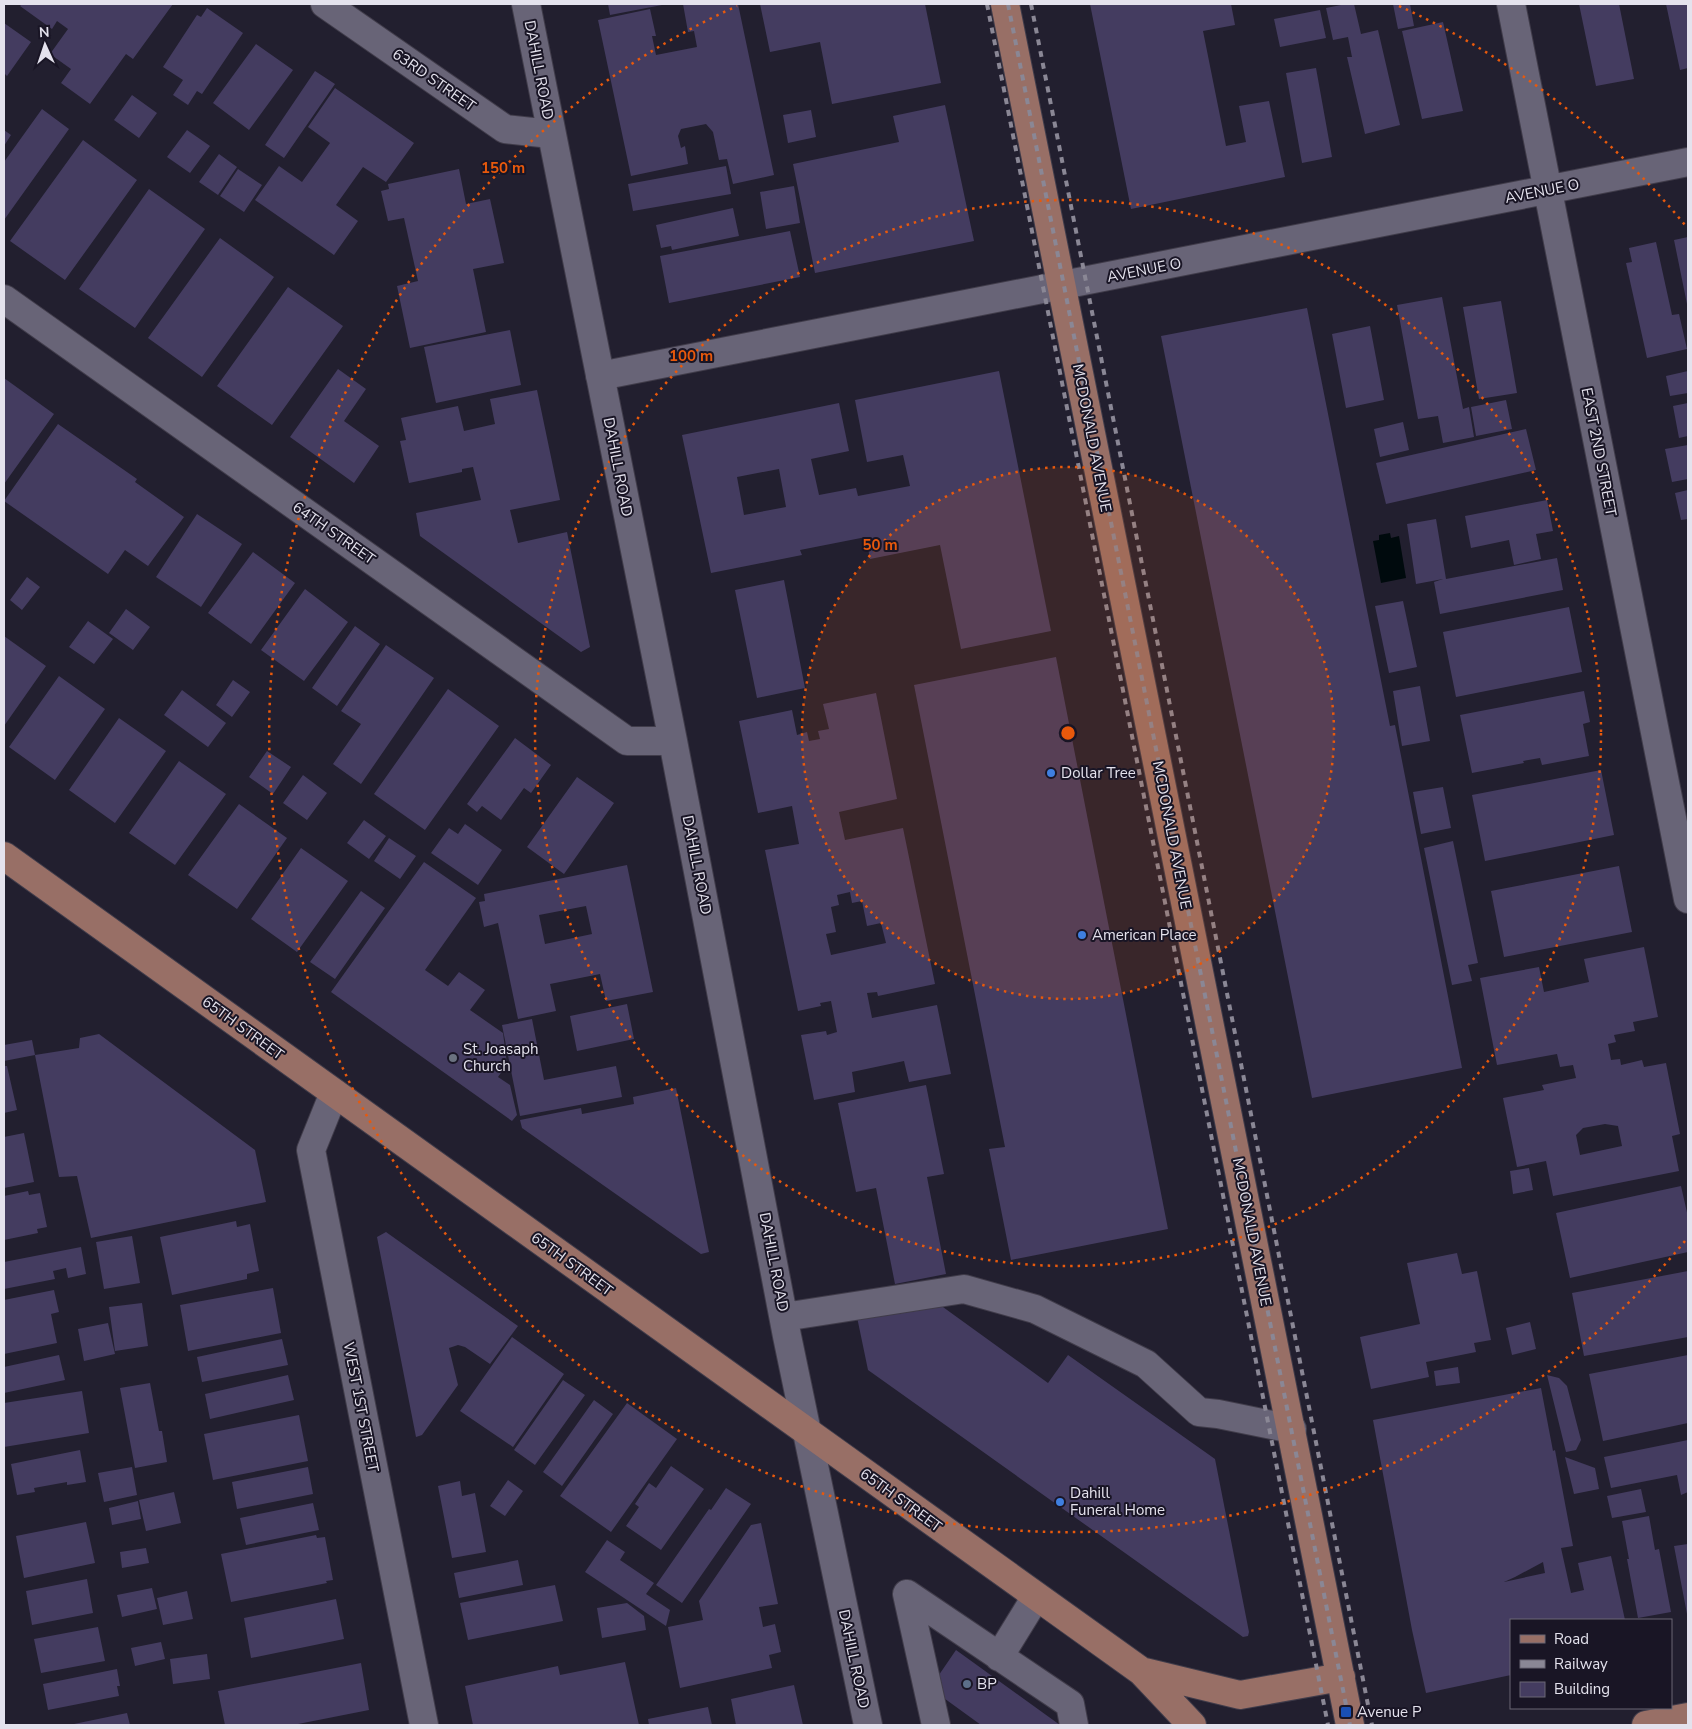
<svg xmlns="http://www.w3.org/2000/svg" width="1692" height="1729" viewBox="0 0 1692 1729" font-family="'Nunito Sans',sans-serif">
<style>
.water{fill:#000a0d}
.building{fill:#443c60;fill-rule:evenodd}
.lines{fill:none;stroke-linecap:round;stroke-linejoin:round}
.minor-casing{stroke:#403c4a;stroke-width:30}
.major-casing{stroke:#403c4a;stroke-width:30}
.minor{stroke:#686477;stroke-width:28}
.major{stroke:#986f66;stroke-width:28}
.rail{stroke:#8a8795;stroke-width:4;stroke-dasharray:6 6;stroke-linecap:butt}
.ring{fill:none;stroke:#e8590c;stroke-width:2.5;stroke-dasharray:2.5 5}
.shop-dot{fill:#3f7fe0;stroke:#191525;stroke-width:2}
.worship-dot{fill:#6b7280;stroke:#191525;stroke-width:2}
.service-dot{fill:#5c6f8a;stroke:#191525;stroke-width:2}
.transit-dot{fill:#1a4fb4;stroke:#191525;stroke-width:2}
.labels{text-anchor:middle;stroke-width:4;stroke-linejoin:round;paint-order:stroke}
.street-label{font-size:15px;fill:#e4e2ed;stroke:#191525}
.poi-label{font-size:15px;fill:#e4e2ed;stroke:#191525;text-anchor:start}
.centre{fill:#e8590c;stroke:#191525;stroke-width:2.5}
.ring-label{font-size:15px;text-anchor:middle;font-weight:bold;fill:#e8590c;stroke:#191525;stroke-width:4;stroke-linejoin:round;paint-order:stroke}
</style>
<rect width="100%" height="100%" fill="#221f2f"/>
<path class="water" d="M 1390,533 L 1391,538 L 1399,536 L 1406,578 L 1381,583 L 1373,541 L 1379,540 L 1379,535 Z"/>
<path class="building" d="M 22,4 L 173,4 L 133,59 L 126,54 L 90,104 L 61,83 L 71,69 L 50,54 L 68,29 L 57,21 L 52,29 L 20,6 Z
M 608,4 L 662,4 L 662,5 L 610,15 Z
M 683,4 L 738,4 L 774,175 L 733,184 L 727,159 L 719,160 L 713,132 L 706,124 L 681,129 L 678,136 L 681,148 L 685,146 L 688,164 L 631,176 L 598,20 L 650,9 L 656,36 L 652,36 L 656,55 L 697,47 L 694,31 L 688,32 Z
M 760,4 L 925,4 L 941,83 L 832,104 L 820,42 L 770,52 Z
M 1090,4 L 1231,4 L 1235,25 L 1203,31 L 1226,146 L 1246,142 L 1239,106 L 1269,101 L 1285,177 L 1131,209 Z
M 1346,4 L 1354,4 L 1361,34 L 1378,30 L 1400,125 L 1365,134 L 1347,57 L 1352,57 L 1348,37 L 1333,40 L 1326,8 Z
M 1393,4 L 1410,4 L 1414,26 L 1398,29 Z
M 1579,4 L 1619,4 L 1634,79 L 1596,86 Z
M 1666,4 L 1688,4 L 1688,68 L 1680,70 Z
M 207,8 L 243,33 L 202,94 L 197,91 L 188,105 L 173,95 L 183,80 L 163,67 L 197,15 L 201,17 Z
M 1320,10 L 1326,38 L 1280,47 L 1274,19 Z
M 1443,22 L 1463,111 L 1422,119 L 1402,31 Z
M 4,23 L 31,42 L 7,76 L 4,73 Z
M 256,44 L 293,70 L 249,130 L 213,103 Z
M 1316,68 L 1332,157 L 1302,163 L 1286,73 Z
M 315,71 L 335,84 L 284,158 L 265,145 Z
M 335,88 L 414,143 L 386,182 L 363,167 L 336,205 L 358,221 L 334,255 L 255,200 L 279,166 L 302,182 L 330,143 L 308,127 Z
M 132,95 L 157,113 L 139,138 L 114,120 Z
M 945,105 L 974,241 L 815,273 L 793,164 L 899,142 L 893,116 Z
M 42,109 L 69,129 L 4,220 L 4,162 Z
M 811,110 L 816,137 L 788,143 L 783,115 Z
M 4,130 L 11,135 L 4,146 Z
M 187,130 L 210,146 L 190,173 L 167,157 Z
M 83,140 L 137,180 L 65,280 L 10,241 Z
M 219,154 L 237,167 L 218,195 L 199,182 Z
M 726,166 L 731,194 L 633,211 L 628,184 Z
M 238,169 L 262,185 L 244,212 L 220,196 Z
M 459,169 L 466,204 L 490,199 L 504,263 L 473,269 L 486,332 L 410,348 L 397,286 L 418,281 L 404,218 L 388,221 L 381,191 L 389,189 L 388,184 Z
M 794,186 L 800,223 L 766,229 L 760,192 Z
M 149,189 L 205,229 L 135,328 L 79,289 Z
M 733,208 L 739,236 L 672,250 L 671,246 L 661,248 L 656,225 Z
M 790,231 L 800,277 L 669,303 L 660,256 Z
M 1688,237 L 1688,304 L 1687,304 L 1674,240 Z
M 220,238 L 274,277 L 202,377 L 148,338 Z
M 1656,242 L 1672,315 L 1679,314 L 1687,349 L 1647,358 L 1626,263 L 1632,262 L 1629,248 Z
M 288,287 L 343,326 L 272,425 L 217,386 Z
M 1442,297 L 1463,409 L 1469,407 L 1474,437 L 1443,443 L 1438,416 L 1418,419 L 1397,305 Z
M 1501,301 L 1517,393 L 1479,399 L 1463,307 Z
M 1307,308 L 1390,726 L 1395,725 L 1462,1068 L 1312,1098 L 1161,336 Z
M 1370,326 L 1384,400 L 1346,408 L 1332,334 Z
M 510,330 L 521,385 L 436,403 L 424,347 Z
M 338,369 L 366,389 L 344,421 L 379,446 L 354,483 L 290,437 Z
M 999,371 L 1051,631 L 961,649 L 940,545 L 870,559 L 866,537 L 800,550 L 802,555 L 711,573 L 682,435 L 839,403 L 849,451 L 811,459 L 819,495 L 856,488 L 858,496 L 910,486 L 903,455 L 867,462 L 855,400 ZM 779,469 L 786,507 L 744,515 L 737,477 Z
M 1688,371 L 1688,393 L 1670,396 L 1666,376 Z
M 4,378 L 54,414 L 4,484 Z
M 537,390 L 560,500 L 510,510 L 518,543 L 567,532 L 590,647 L 581,652 L 420,536 L 416,513 L 481,500 L 473,467 L 462,469 L 462,472 L 409,483 L 400,441 L 406,440 L 401,418 L 458,406 L 464,431 L 495,424 L 490,399 Z
M 1506,400 L 1512,429 L 1476,436 L 1471,407 Z
M 1688,403 L 1688,436 L 1679,438 L 1673,406 Z
M 1403,422 L 1409,450 L 1380,457 L 1374,429 Z
M 58,424 L 137,479 L 135,482 L 184,517 L 148,566 L 125,550 L 108,574 L 4,501 Z
M 1526,429 L 1536,470 L 1386,504 L 1376,463 Z
M 1688,445 L 1688,479 L 1672,482 L 1665,449 Z
M 1688,490 L 1688,519 L 1681,520 L 1675,493 Z
M 1547,500 L 1553,531 L 1536,534 L 1541,559 L 1514,565 L 1509,540 L 1471,548 L 1465,516 Z
M 197,514 L 242,544 L 201,607 L 156,577 Z
M 1436,519 L 1446,579 L 1557,558 L 1563,590 L 1440,614 L 1434,582 L 1443,579 L 1416,584 L 1407,524 Z
M 253,552 L 295,583 L 251,644 L 208,613 Z
M 27,577 L 40,587 L 22,610 L 10,600 Z
M 784,580 L 805,688 L 757,698 L 735,590 Z
M 305,589 L 348,622 L 304,681 L 261,650 Z
M 1403,601 L 1417,667 L 1389,673 L 1375,606 Z
M 1569,607 L 1582,672 L 1456,697 L 1443,632 Z
M 126,609 L 150,627 L 133,650 L 109,633 Z
M 88,621 L 113,639 L 94,664 L 69,647 Z
M 355,626 L 380,644 L 337,706 L 312,688 Z
M 4,636 L 46,666 L 4,726 Z
M 386,645 L 434,678 L 361,784 L 333,764 L 361,724 L 341,711 Z
M 1056,657 L 1168,1229 L 1011,1260 L 989,1149 L 1005,1147 L 914,685 Z
M 59,676 L 105,709 L 55,780 L 9,747 Z
M 233,680 L 250,692 L 232,717 L 216,705 Z
M 1420,686 L 1430,741 L 1402,746 L 1393,691 Z
M 448,689 L 499,726 L 425,830 L 374,794 Z
M 182,690 L 226,723 L 208,747 L 164,715 Z
M 1584,691 L 1590,722 L 1583,724 L 1589,756 L 1542,765 L 1540,758 L 1523,761 L 1524,763 L 1472,773 L 1460,715 Z
M 876,693 L 897,799 L 839,812 L 845,840 L 903,828 L 935,984 L 878,996 L 877,992 L 867,993 L 872,1018 L 937,1005 L 951,1074 L 909,1082 L 904,1061 L 852,1072 L 855,1092 L 814,1100 L 801,1035 L 826,1031 L 827,1035 L 837,1032 L 831,1001 L 820,1003 L 821,1006 L 798,1011 L 765,850 L 799,844 L 792,806 L 758,813 L 739,721 L 792,710 L 797,735 L 807,732 L 809,741 L 820,739 L 818,731 L 829,729 L 823,704 ZM 850,892 L 852,903 L 862,901 L 867,926 L 881,923 L 886,943 L 831,955 L 826,934 L 836,932 L 831,907 L 839,905 L 837,895 Z
M 119,718 L 166,751 L 115,823 L 69,790 Z
M 515,738 L 551,765 L 531,793 L 524,788 L 501,820 L 482,806 L 477,812 L 467,804 Z
M 267,751 L 291,767 L 273,794 L 249,777 Z
M 179,761 L 226,794 L 175,865 L 129,833 Z
M 1601,770 L 1614,835 L 1485,861 L 1472,795 Z
M 303,775 L 327,793 L 307,820 L 283,803 Z
M 577,777 L 614,803 L 564,874 L 527,847 Z
M 1443,787 L 1451,828 L 1421,834 L 1413,792 Z
M 239,804 L 287,838 L 237,909 L 188,875 Z
M 364,820 L 386,836 L 369,859 L 347,843 Z
M 465,824 L 502,850 L 478,885 L 431,853 L 449,828 L 458,834 Z
M 389,838 L 416,856 L 400,879 L 374,861 Z
M 1453,841 L 1478,963 L 1468,965 L 1472,981 L 1452,985 L 1424,848 Z
M 301,848 L 348,881 L 297,952 L 251,919 Z
M 424,862 L 476,898 L 425,970 L 448,986 L 459,972 L 485,990 L 470,1010 L 503,1033 L 507,1064 L 498,1077 L 510,1085 L 517,1115 L 512,1121 L 331,992 Z
M 627,865 L 653,992 L 606,1001 L 600,974 L 550,984 L 556,1011 L 518,1019 L 498,923 L 484,927 L 479,902 L 485,901 L 484,894 ZM 586,906 L 592,934 L 545,944 L 539,915 Z
M 1619,866 L 1632,932 L 1504,957 L 1491,891 Z
M 361,891 L 385,908 L 335,979 L 310,962 Z
M 1644,947 L 1658,1017 L 1633,1022 L 1635,1031 L 1614,1035 L 1616,1042 L 1608,1044 L 1611,1060 L 1620,1059 L 1621,1065 L 1642,1060 L 1644,1067 L 1666,1063 L 1680,1134 L 1672,1136 L 1679,1171 L 1553,1196 L 1546,1161 L 1517,1167 L 1503,1098 L 1544,1090 L 1542,1085 L 1576,1078 L 1573,1065 L 1560,1067 L 1557,1054 L 1497,1065 L 1480,978 L 1539,967 L 1544,992 L 1589,982 L 1584,959 ZM 1605,1124 L 1618,1126 L 1622,1146 L 1580,1155 L 1576,1135 L 1583,1128 Z
M 627,1004 L 634,1039 L 577,1051 L 570,1016 Z
M 532,1019 L 544,1080 L 616,1066 L 622,1097 L 520,1116 L 502,1025 Z
M 99,1034 L 255,1150 L 266,1202 L 91,1238 L 77,1176 L 59,1177 L 35,1055 L 79,1048 L 80,1038 Z
M 32,1040 L 35,1055 L 4,1061 L 4,1045 Z
M 4,1066 L 7,1066 L 17,1110 L 4,1113 Z
M 926,1085 L 944,1174 L 927,1177 L 946,1274 L 895,1284 L 876,1188 L 856,1192 L 838,1103 Z
M 676,1088 L 709,1252 L 701,1254 L 522,1128 L 520,1120 L 581,1108 L 582,1114 L 634,1104 L 633,1097 Z
M 24,1133 L 34,1182 L 4,1188 L 4,1137 Z
M 1529,1168 L 1533,1190 L 1513,1194 L 1510,1171 Z
M 1681,1186 L 1688,1217 L 1688,1252 L 1570,1278 L 1556,1213 Z
M 28,1191 L 29,1195 L 40,1193 L 47,1227 L 37,1229 L 38,1233 L 4,1240 L 4,1196 Z
M 236,1221 L 237,1227 L 250,1224 L 259,1271 L 247,1274 L 247,1279 L 172,1295 L 160,1237 Z
M 386,1232 L 518,1326 L 490,1364 L 465,1347 L 458,1345 L 449,1348 L 458,1385 L 422,1435 L 416,1437 L 377,1237 Z
M 132,1236 L 140,1283 L 104,1289 L 96,1242 Z
M 81,1247 L 86,1274 L 68,1278 L 66,1268 L 53,1271 L 55,1279 L 4,1289 L 4,1262 Z
M 1457,1253 L 1462,1274 L 1477,1271 L 1491,1340 L 1474,1343 L 1476,1352 L 1426,1362 L 1429,1377 L 1371,1389 L 1360,1337 L 1420,1324 L 1407,1263 Z
M 1688,1271 L 1688,1337 L 1584,1356 L 1572,1293 Z
M 273,1288 L 281,1333 L 188,1351 L 180,1305 Z
M 54,1290 L 59,1312 L 51,1314 L 57,1343 L 4,1354 L 4,1300 Z
M 936,1302 L 1048,1383 L 1068,1355 L 1215,1459 L 1249,1632 L 1248,1636 L 1243,1637 L 868,1370 L 857,1317 Z
M 142,1303 L 148,1346 L 115,1351 L 109,1307 Z
M 1530,1322 L 1536,1349 L 1512,1355 L 1506,1328 Z
M 108,1323 L 115,1354 L 84,1361 L 78,1329 Z
M 512,1337 L 564,1374 L 513,1447 L 460,1411 Z
M 282,1339 L 288,1365 L 202,1382 L 197,1357 Z
M 59,1355 L 65,1380 L 4,1393 L 4,1367 Z
M 1688,1355 L 1688,1423 L 1603,1441 L 1589,1374 Z
M 1458,1367 L 1460,1383 L 1436,1386 L 1434,1371 Z
M 288,1375 L 294,1400 L 210,1419 L 205,1394 Z
M 1547,1375 L 1559,1378 L 1567,1386 L 1581,1440 L 1576,1450 L 1566,1452 Z
M 563,1380 L 585,1395 L 535,1465 L 514,1450 Z
M 150,1383 L 159,1431 L 162,1431 L 167,1462 L 135,1468 L 120,1388 Z
M 1541,1388 L 1553,1451 L 1555,1450 L 1573,1546 L 1561,1548 L 1571,1593 L 1584,1590 L 1578,1563 L 1611,1556 L 1625,1620 L 1511,1620 L 1511,1675 L 1426,1693 L 1412,1630 L 1373,1420 ZM 1543,1562 L 1545,1573 L 1504,1582 L 1515,1577 Z
M 82,1391 L 89,1433 L 4,1447 L 4,1403 Z
M 594,1400 L 613,1414 L 562,1486 L 543,1472 Z
M 627,1403 L 677,1439 L 611,1532 L 560,1496 Z
M 299,1415 L 308,1461 L 213,1480 L 204,1434 Z
M 1688,1440 L 1688,1492 L 1681,1495 L 1677,1475 L 1611,1488 L 1604,1457 Z
M 80,1450 L 86,1482 L 67,1485 L 67,1482 L 34,1488 L 35,1492 L 17,1495 L 11,1464 Z
M 1565,1457 L 1595,1468 L 1599,1489 L 1574,1494 Z
M 671,1466 L 704,1489 L 661,1550 L 626,1526 L 639,1507 L 635,1504 L 649,1483 L 656,1488 Z
M 132,1467 L 137,1495 L 104,1502 L 98,1473 Z
M 308,1467 L 313,1494 L 237,1509 L 232,1482 Z
M 508,1480 L 523,1491 L 505,1516 L 490,1506 Z
M 460,1481 L 462,1496 L 475,1493 L 486,1552 L 452,1558 L 438,1486 Z
M 726,1488 L 751,1504 L 682,1603 L 656,1585 L 709,1509 L 711,1510 Z
M 1641,1489 L 1646,1512 L 1612,1518 L 1607,1496 Z
M 174,1492 L 181,1523 L 146,1531 L 139,1500 Z
M 138,1501 L 141,1519 L 112,1525 L 109,1508 Z
M 313,1503 L 319,1530 L 246,1545 L 240,1518 Z
M 1649,1516 L 1655,1550 L 1659,1549 L 1671,1612 L 1638,1618 L 1627,1559 L 1629,1559 L 1622,1521 Z
M 86,1522 L 95,1563 L 24,1578 L 16,1536 Z
M 761,1523 L 778,1604 L 759,1607 L 763,1627 L 775,1624 L 781,1652 L 769,1655 L 772,1668 L 680,1688 L 668,1627 L 703,1620 L 699,1601 L 751,1525 Z
M 316,1535 L 317,1538 L 325,1537 L 333,1580 L 326,1581 L 327,1583 L 231,1602 L 221,1554 Z
M 607,1540 L 625,1552 L 620,1560 L 654,1583 L 646,1594 L 670,1610 L 666,1626 L 585,1572 Z
M 1688,1544 L 1688,1613 L 1687,1614 L 1674,1546 Z
M 146,1548 L 149,1563 L 122,1568 L 120,1552 Z
M 518,1560 L 523,1585 L 459,1598 L 454,1573 Z
M 87,1579 L 93,1613 L 32,1625 L 26,1591 Z
M 555,1585 L 563,1621 L 468,1640 L 460,1603 Z
M 152,1588 L 157,1609 L 122,1617 L 117,1595 Z
M 187,1591 L 193,1619 L 163,1625 L 157,1598 Z
M 336,1599 L 344,1639 L 251,1658 L 244,1618 Z
M 627,1603 L 644,1616 L 646,1630 L 602,1638 L 597,1608 Z
M 98,1627 L 105,1661 L 41,1673 L 34,1639 Z
M 161,1642 L 165,1659 L 135,1666 L 131,1648 Z
M 956,1650 L 1060,1725 L 981,1725 L 930,1688 Z
M 207,1654 L 210,1679 L 173,1684 L 170,1659 Z
M 625,1662 L 639,1725 L 473,1725 L 465,1686 L 558,1666 L 560,1675 Z
M 361,1663 L 369,1710 L 293,1725 L 225,1725 L 218,1691 Z
M 117,1669 L 120,1686 L 117,1686 L 119,1696 L 48,1710 L 43,1684 Z
M 794,1685 L 803,1725 L 736,1725 L 731,1699 Z
M 708,1707 L 712,1725 L 649,1725 L 648,1719 Z
M 127,1713 L 130,1725 L 74,1725 L 74,1724 Z"/>
<g class="lines">
<defs>
<path id="minor" d="M 325,4 L 505,129 L 551,134
M 526,4 L 673,741 L 787,1336 L 868,1725
M 1511,4 L 1688,899
M 4,299 L 627,741 L 673,741
M 600,376 L 1688,162
M 334,1093 L 311,1150 L 424,1725
M 784,1317 L 964,1289 L 1035,1309 L 1146,1364 L 1199,1412 L 1218,1414 L 1292,1429
M 907,1594 L 1070,1704 L 1074,1725
M 907,1594 L 936,1725
M 999,1657 L 1036,1597"/>
<path id="major" d="M 1005,4 L 1350,1725
M 4,856 L 1141,1671 L 1192,1725
M 1141,1671 L 1240,1695 L 1341,1677
M 1646,1725 L 1688,1717"/>
</defs>
<use href="#minor" class="minor-casing"/>
<use href="#major" class="major-casing"/>
<use href="#minor" class="minor"/>
<use href="#major" class="major"/>
<path class="rail" d="M 987,4 L 1328,1725
M 1008,4 L 1350,1725
M 1031,4 L 1372,1725"/>
</g>
<circle cx="1068" cy="733" r="266" fill="#e8590c" fill-opacity=".12"/>
<g class="ring">
<circle cx="1068" cy="733" r="266"/>
<circle cx="1068" cy="733" r="533"/>
<path d="M1685 1241A799 799 0 1 1 737 6M1399 6A799 799 0 0 1 1685 225"/>
</g>
<g class="shop-dot">
<circle cx="1051" cy="773" r="5"/>
<circle cx="1082" cy="935" r="5"/>
<circle cx="1060" cy="1502" r="5"/>
</g>
<circle class="worship-dot" cx="453" cy="1058" r="5"/>
<circle class="service-dot" cx="967" cy="1684" r="5"/>
<rect class="transit-dot" x="1340" y="1706" width="12" height="12" rx="2.5"/>
<g class="labels">
<g class="street-label">
<text transform="translate(539 70) rotate(79)" y="5">DAHILL ROAD</text>
<text transform="translate(434 80) rotate(35)" y="5">63RD STREET</text>
<text transform="translate(1542 191) rotate(-11)" y="5">AVENUE O</text>
<text transform="translate(1144 270) rotate(-11)" y="5">AVENUE O</text>
<text transform="translate(1092 438) rotate(79)" y="5">MCDONALD AVENUE</text>
<text transform="translate(1599 452) rotate(79)" y="5">EAST 2ND STREET</text>
<text transform="translate(618 467) rotate(79)" y="5">DAHILL ROAD</text>
<text transform="translate(334 533) rotate(35)" y="5">64TH STREET</text>
<text transform="translate(1172 835) rotate(79)" y="5">MCDONALD AVENUE</text>
<text transform="translate(697 865) rotate(79)" y="5">DAHILL ROAD</text>
<text transform="translate(243 1028) rotate(36)" y="5">65TH STREET</text>
<text transform="translate(1252 1232) rotate(79)" y="5">MCDONALD AVENUE</text>
<text transform="translate(774 1262) rotate(79)" y="5">DAHILL ROAD</text>
<text transform="translate(572 1264) rotate(36)" y="5">65TH STREET</text>
<text transform="translate(361 1407) rotate(79)" y="5">WEST 1ST STREET</text>
<text transform="translate(901 1500) rotate(36)" y="5">65TH STREET</text>
<text transform="translate(854 1659) rotate(78)" y="5">DAHILL ROAD</text>
</g>
<g class="poi-label">
<text x="1061" y="778">Dollar Tree</text>
<text x="1092" y="940">American Place</text>
<text x="463" y="1054">St. Joasaph<tspan x="463" dy="17">Church</tspan></text>
<text x="1070" y="1498">Dahill<tspan x="1070" dy="17">Funeral Home</tspan></text>
<text x="977" y="1689">BP</text>
<text x="1357" y="1717">Avenue P</text>
</g>
</g>
<circle cx="1068" cy="733" r="8" class="centre"/>
<g class="ring-label">
<text x="503" y="173">150 m</text>
<text x="691" y="361">100 m</text>
<text x="880" y="550">50 m</text>
</g>
<rect width="1692" height="1729" fill="none" stroke="#e4e2ed" stroke-width="10"/>
<rect x="1510" y="1619" width="162" height="90" fill="#191525" stroke="#6a6775"/>
<rect x="1520" y="1635" width="25" height="8" fill="#986f66" stroke="#6a6775"/>
<text x="1554" y="1644" font-size="15" fill="#e4e2ed">Road</text>
<rect x="1520" y="1660" width="25" height="8" fill="#8a8795" stroke="#6a6775"/>
<text x="1554" y="1669" font-size="15" fill="#e4e2ed">Railway</text>
<rect x="1520" y="1682" width="25" height="15" fill="#443c60" stroke="#6a6775"/>
<text x="1554" y="1694" font-size="15" fill="#e4e2ed">Building</text>
<g transform="translate(45 45) rotate(357)" stroke="#191525" stroke-width="4" paint-order="stroke">
<path d="M0-4L9 19L0 12L-9 19Z" fill="#e4e2ed"/>
<text y="-8" font-size="14" font-weight="bold" text-anchor="middle" fill="#e4e2ed">N</text>
</g>
</svg>
